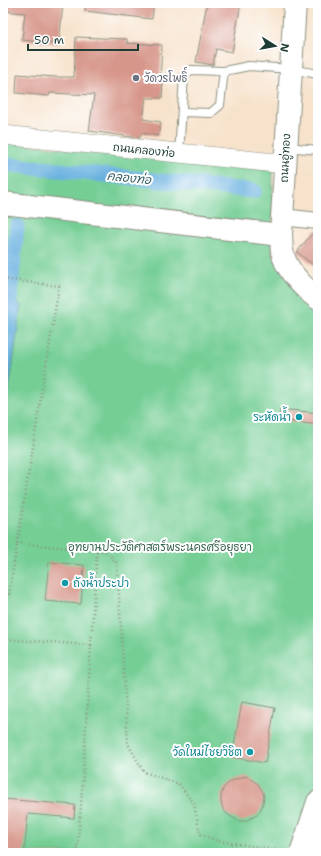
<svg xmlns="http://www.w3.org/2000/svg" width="321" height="856" viewBox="0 0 321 856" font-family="'Shantell Sans','Playpen Sans Thai',sans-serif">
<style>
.green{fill:#75ce94;stroke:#4a8664}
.water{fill:#67b0df;stroke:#43768a}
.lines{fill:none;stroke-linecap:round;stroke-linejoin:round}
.canal{stroke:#67b0df;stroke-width:15}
.building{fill:#d7968a}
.service-casing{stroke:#8b9080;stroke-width:10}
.minor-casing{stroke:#8b9080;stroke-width:18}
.tertiary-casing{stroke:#8b9080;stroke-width:20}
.secondary-casing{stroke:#8b9080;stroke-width:24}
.primary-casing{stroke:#8b9080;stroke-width:24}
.path{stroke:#8b9080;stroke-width:2.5;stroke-dasharray:1 3;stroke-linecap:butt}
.service{stroke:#fff;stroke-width:8}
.minor{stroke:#fff;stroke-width:16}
.tertiary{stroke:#fff;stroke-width:19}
.secondary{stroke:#fff;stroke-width:22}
.primary{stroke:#fff;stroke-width:22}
.worship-dot{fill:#6b7280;stroke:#fff;stroke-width:1.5}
.culture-dot{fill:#0f9aa8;stroke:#fff;stroke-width:1.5}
.labels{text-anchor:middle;stroke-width:4;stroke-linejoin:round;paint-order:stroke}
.worship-label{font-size:11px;fill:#5b616d;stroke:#fff;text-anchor:start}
.street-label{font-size:11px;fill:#1f3d34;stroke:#fff}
.culture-label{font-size:11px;fill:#0d838f;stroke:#fff;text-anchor:end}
.park-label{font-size:11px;fill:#34614c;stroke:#fff}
.water-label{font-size:12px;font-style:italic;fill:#356067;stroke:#fff}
</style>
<rect width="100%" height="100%" fill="#fff"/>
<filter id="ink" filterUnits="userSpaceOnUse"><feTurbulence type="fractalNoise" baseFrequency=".025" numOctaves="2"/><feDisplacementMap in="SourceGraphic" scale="8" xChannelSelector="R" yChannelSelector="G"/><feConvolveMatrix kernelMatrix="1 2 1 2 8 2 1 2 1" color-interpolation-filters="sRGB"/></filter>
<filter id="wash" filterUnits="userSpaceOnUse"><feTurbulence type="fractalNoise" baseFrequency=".012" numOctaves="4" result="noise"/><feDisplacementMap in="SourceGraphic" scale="16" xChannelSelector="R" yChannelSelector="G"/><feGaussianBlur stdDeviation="0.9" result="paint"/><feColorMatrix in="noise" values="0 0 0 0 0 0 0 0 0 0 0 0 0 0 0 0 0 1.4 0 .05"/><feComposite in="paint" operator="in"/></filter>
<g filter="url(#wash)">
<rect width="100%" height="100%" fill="#f7e2cb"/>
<path class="green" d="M 3,142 L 273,170 L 272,254 L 284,275 L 307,305 L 318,313 L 318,781 L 294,853 L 3,853 Z"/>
<path class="water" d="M 3,291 L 21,305 L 3,432 Z"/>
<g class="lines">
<path class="canal" d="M 3,164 L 254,191
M 9,309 L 17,226"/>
</g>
<g id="blocks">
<path class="building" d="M 3,3 L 63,3 L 59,44 L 22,40 L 25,13 L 3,11 Z
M 85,3 L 154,3 L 152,19 L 85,11 Z
M 207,3 L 241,3 L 232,52 L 216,49 L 213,65 L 196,62 Z
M 76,37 L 127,39 L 127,43 L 162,45 L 160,81 L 163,81 L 162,98 L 146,98 L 143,119 L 161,122 L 158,136 L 141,133 L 140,138 L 89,131 L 94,95 L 50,93 L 49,96 L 16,93 L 17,74 L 55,77 L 74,77 Z
M 315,230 L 318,230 L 318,269 L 297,252 Z
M 280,409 L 318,413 L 318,425 L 279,420 Z
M 49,562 L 84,565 L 81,604 L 45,601 Z
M 242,702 L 275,708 L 265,763 L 232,757 Z
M 246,776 L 258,784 L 262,790 L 264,796 L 263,803 L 261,809 L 257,815 L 245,821 L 239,821 L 227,814 L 223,809 L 221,802 L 221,796 L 223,789 L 227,784 L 233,780 Z
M 3,799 L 75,805 L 74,818 L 28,814 L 24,853 L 3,853 Z"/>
</g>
</g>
<g filter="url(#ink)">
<use href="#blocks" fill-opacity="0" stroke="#8b9080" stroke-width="1"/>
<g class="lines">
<defs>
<path id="service" d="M 182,112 L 211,113 L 220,105 L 224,71
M 287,147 L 318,150
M 179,154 L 184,76 L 191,70 L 224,71 L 249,66 L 290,69 L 318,74"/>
<path id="minor" d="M 282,217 L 318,221"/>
<path id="tertiary" d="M 3,135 L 285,164"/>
<path id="secondary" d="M 281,235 C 282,240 281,246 282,251 C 286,271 303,287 318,299
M 301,853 L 318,802"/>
<path id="primary" d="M 3,203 L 281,235 L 295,3"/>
</defs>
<use href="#service" class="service-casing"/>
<use href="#minor" class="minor-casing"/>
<use href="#tertiary" class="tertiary-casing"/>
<use href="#secondary" class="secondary-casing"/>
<use href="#primary" class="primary-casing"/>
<path class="path" d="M 3,279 L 59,286 L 9,594 L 3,594
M 17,543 L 107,552 L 117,563 L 128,744 L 144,772 L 179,784 L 194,804 L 200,834 L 218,841 L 284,851
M 3,639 L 91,645 L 81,805 L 77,853
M 91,645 L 97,551"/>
<use href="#service" class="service"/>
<use href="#minor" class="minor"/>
<use href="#tertiary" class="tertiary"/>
<use href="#secondary" class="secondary"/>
<use href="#primary" class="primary"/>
</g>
</g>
<circle class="worship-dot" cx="136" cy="78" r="4"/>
<g class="culture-dot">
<circle cx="299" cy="417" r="4"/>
<circle cx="65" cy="583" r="4"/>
<circle cx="250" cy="752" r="4"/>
</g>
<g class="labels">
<g class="worship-label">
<text x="144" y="82">วัดวรโพธิ์</text>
</g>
<g class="street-label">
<text transform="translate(144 150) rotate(6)" y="4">ถนนคลองท่อ</text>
<text transform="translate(285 158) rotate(-87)" y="4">ถนนอู่ทอง</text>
</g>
<g class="culture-label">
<text x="291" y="421">ระหัดน้ำ</text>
<text x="73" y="587" text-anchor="start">ถังน้ำประปา</text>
<text x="242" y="756">วัดใหม่ไชยวิชิต</text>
</g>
<g class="park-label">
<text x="160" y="551">อุทยานประวัติศาสตร์พระนครศรีอยุธยา</text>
</g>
<g class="water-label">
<text transform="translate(129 178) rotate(6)" y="4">คลองท่อ</text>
</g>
</g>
<rect width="321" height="856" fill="none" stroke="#fff" stroke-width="16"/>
<g transform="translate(275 46) rotate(101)" stroke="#ffffff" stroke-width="3" paint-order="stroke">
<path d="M0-3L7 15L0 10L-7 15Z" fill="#1f3d34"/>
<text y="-6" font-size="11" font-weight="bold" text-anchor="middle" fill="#1f3d34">N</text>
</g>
<path d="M28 44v6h110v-6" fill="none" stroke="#1f3d34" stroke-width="2"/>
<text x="34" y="44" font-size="12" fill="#1f3d34" stroke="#ffffff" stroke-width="3" paint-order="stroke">50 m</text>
</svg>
